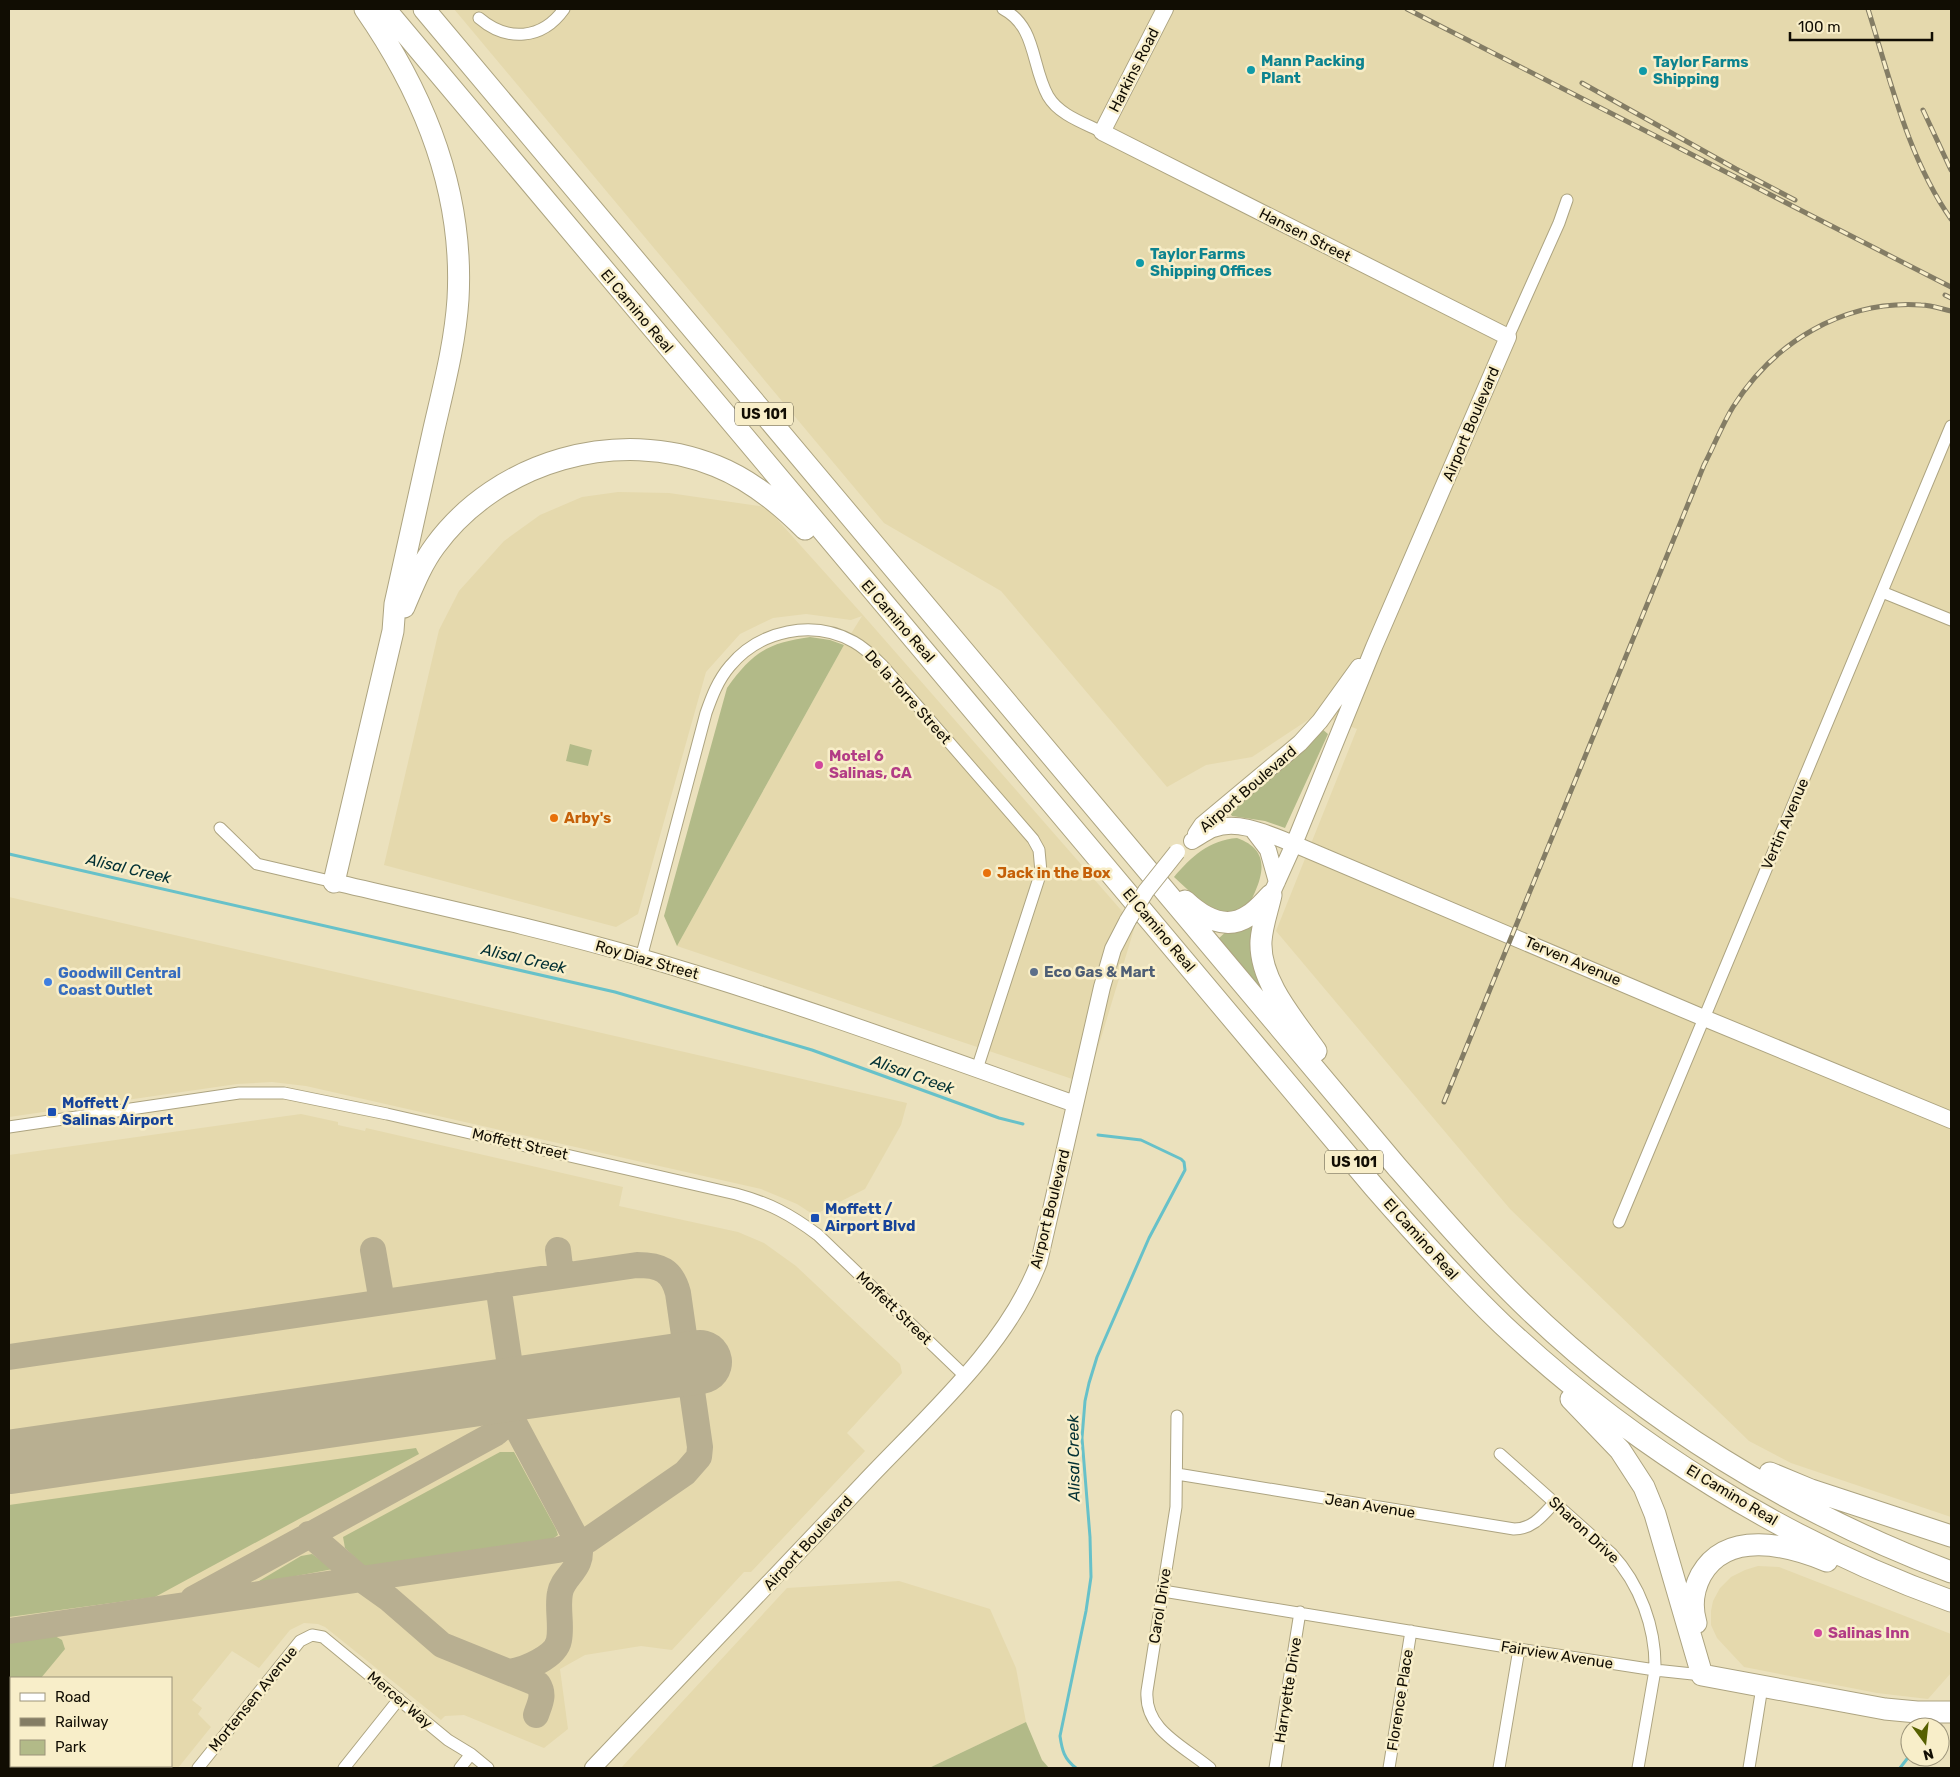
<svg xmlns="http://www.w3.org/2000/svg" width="1960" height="1777" viewBox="0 0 1960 1777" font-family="Rubik,sans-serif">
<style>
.built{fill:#e5d9ad;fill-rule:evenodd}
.green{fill:#b2ba88}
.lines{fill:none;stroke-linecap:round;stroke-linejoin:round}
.stream{stroke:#67c1c9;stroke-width:3}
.taxiway{stroke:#b8af91;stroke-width:26}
.runway{stroke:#b8af91;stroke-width:64}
.street-casing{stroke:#ada481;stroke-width:13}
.secondary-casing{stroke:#ada481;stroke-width:18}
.highway-casing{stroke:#ada481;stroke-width:23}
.street{stroke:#fff;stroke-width:11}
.secondary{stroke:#fff;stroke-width:16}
.highway{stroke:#fff;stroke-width:21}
.rail-casing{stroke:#847d65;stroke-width:5}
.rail{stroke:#f8eec9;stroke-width:3;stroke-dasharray:9;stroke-linecap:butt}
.secondary-bridge-casing{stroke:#ada481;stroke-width:18;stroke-linecap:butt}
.secondary-bridge{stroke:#fff;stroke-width:16}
.culture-dot{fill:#0f9aa8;stroke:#f8eec9;stroke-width:2}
.hotel-dot{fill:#d1479c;stroke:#f8eec9;stroke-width:2}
.food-dot{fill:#e8710a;stroke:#f8eec9;stroke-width:2}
.service-dot{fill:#5c6f8a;stroke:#f8eec9;stroke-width:2}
.shop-dot{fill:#3f7fe0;stroke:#f8eec9;stroke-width:2}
.transit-dot{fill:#1a4fb4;stroke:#f8eec9;stroke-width:2}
.labels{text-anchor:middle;stroke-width:5;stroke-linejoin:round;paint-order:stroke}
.shield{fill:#f8eec9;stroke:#56503e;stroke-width:1}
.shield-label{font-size:14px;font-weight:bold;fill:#110d03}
.culture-label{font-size:15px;font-weight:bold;fill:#0d838f;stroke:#f8eec9;text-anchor:start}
.street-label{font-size:15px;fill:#110d03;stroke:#f8eec9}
.hotel-label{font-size:15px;font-weight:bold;fill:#b23c85;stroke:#f8eec9;text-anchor:start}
.food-label{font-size:15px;font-weight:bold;fill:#c56008;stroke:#f8eec9;text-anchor:start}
.service-label{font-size:15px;font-weight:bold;fill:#4e5e75;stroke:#f8eec9;text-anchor:start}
.shop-label{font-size:15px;font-weight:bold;fill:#366cbe;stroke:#f8eec9;text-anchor:start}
.transit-label{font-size:15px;font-weight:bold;fill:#164399;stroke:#f8eec9;text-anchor:start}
.water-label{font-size:16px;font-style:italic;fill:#023034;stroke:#f8eec9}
</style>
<rect width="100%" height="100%" fill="#ebe1bd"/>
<path class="built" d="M 454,9 L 1951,9 L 1951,1517 L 1791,1463 L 1749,1441 L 1510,1209 L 1276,931 L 1357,729 L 1317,714 L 1252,757 L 1206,765 L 1167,787 L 1001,591 L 884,523 Z
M 618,492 L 669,493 L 766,507 L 863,615 L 1135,926 L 1087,1084 L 677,946 L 844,645 L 862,616 L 851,620 L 806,614 L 773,618 L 740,634 L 706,672 L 638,914 L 616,927 L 384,865 L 439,630 L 459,591 L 504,541 L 540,515 L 582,497 Z
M 9,897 L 907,1103 L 901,1125 L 865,1189 L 814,1215 L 797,1204 L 761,1189 L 306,1086 L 272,1082 L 237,1084 L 9,1117 Z
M 301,1114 L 338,1122 L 338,1125 L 365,1131 L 366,1128 L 623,1187 L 619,1206 L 738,1232 L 764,1243 L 796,1266 L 900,1364 L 902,1373 L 847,1433 L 865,1451 L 751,1572 L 744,1572 L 672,1650 L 641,1646 L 585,1655 L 560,1669 L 568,1729 L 544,1748 L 464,1715 L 445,1716 L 441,1720 L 325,1627 L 318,1624 L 304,1623 L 290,1630 L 259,1668 L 232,1651 L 192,1700 L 202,1708 L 198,1714 L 211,1727 L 178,1768 L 9,1768 L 9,1155 ZM 11,1678 L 171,1678 L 171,1766 L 11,1766 Z
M 1758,1566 L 1779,1567 L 1951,1634 L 1951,1673 L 1928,1699 L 1877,1693 L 1744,1667 L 1717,1638 L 1711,1625 L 1711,1611 L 1713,1601 L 1720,1588 L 1731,1577 L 1745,1570 Z
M 899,1581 L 990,1609 L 1016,1668 L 1026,1722 L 929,1768 L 621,1768 L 787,1588 Z"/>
<path class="green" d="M 810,637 L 830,640 L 844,645 L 677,946 L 664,916 L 727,688 C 752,653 767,643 810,637 Z
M 1322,729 L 1328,734 L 1285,828 L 1265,821 L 1232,816 L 1228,810 Z
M 570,744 L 592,750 L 588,766 L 566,761 Z
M 1237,838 C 1265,848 1266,867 1255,892 C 1252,898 1249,908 1242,911 C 1235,914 1222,913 1214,914 L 1174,877 C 1191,857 1209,840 1237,838 Z
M 1245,925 L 1256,927 L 1276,1007 L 1218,939 L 1229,929 Z
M 416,1448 L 419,1454 L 155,1597 L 9,1617 L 9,1505 Z
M 500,1452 L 514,1452 L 556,1529 L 558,1535 L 550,1541 L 365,1567 L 345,1548 L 343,1537 Z
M 312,1554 L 333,1569 L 254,1584 L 301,1556 Z
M 55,1636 L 62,1640 L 65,1649 L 41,1678 L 11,1678 L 11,1714 L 9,1717 L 9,1642 Z
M 1026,1722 L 1042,1760 L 1049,1768 L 929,1768 Z"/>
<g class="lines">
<path class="stream" d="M 9,854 L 615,992 L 812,1050 L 999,1118 L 1023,1124
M 1076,1768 C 1064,1759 1062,1750 1060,1736 L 1086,1611 L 1091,1577 L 1090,1537 L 1082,1438 L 1085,1401 L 1089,1383 L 1097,1357 L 1149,1238 L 1185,1170 L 1184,1162 L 1181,1159 L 1141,1140 L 1098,1135
M 1900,1768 L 1910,1755"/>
<path class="taxiway" d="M 373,1250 L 382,1302
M 558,1250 L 561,1275
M 9,1357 L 637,1265 C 660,1265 672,1270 678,1293 L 700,1447 L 699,1457 L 685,1473 L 588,1540 L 558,1550 L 9,1631
M 309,1534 L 361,1579 L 389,1599 L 442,1645 L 538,1684 C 545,1695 540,1703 536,1715
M 193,1599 L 496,1433 L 512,1419 L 516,1406 L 498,1285
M 509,1672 C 524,1670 556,1657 559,1640 C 562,1625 557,1608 560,1593 C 563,1575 585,1569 579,1544 L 512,1419"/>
<path class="runway" d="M 9,1462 L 700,1362"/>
<defs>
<path id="street" d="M 1003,9 C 1037,27 1031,66 1048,96 C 1059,115 1084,123 1102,132
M 479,18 C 507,42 542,40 564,9
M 1508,337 L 1559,223 L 1567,200
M 1882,592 L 1951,620
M 220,828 L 257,864 L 334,882
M 641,958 L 706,713 C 712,696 718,680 730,666 C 760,630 813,619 854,642 C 865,648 874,657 883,666 L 1033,839 L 1039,850 L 1041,872 L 977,1069
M 9,1127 L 239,1093 L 284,1093 L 387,1114 L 736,1194 C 769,1203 790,1214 818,1235 L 965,1376
M 1619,1222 L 1951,426
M 1177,1416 L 1176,1507 L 1147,1691 C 1144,1730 1184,1746 1210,1768
M 1500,1454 L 1611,1553 C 1640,1584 1656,1628 1655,1670 L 1638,1768
M 1177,1474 L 1514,1529 C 1533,1529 1543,1515 1555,1502
M 1163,1591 L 1519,1649 L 1655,1670 L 1702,1675
M 198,1768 L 300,1641 L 312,1635 L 323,1637 L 448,1740 L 471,1754 L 488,1768
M 344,1768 L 399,1699
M 460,1768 L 471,1754
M 1275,1768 L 1300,1612
M 1389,1768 L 1411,1631
M 1499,1768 L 1519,1649
M 1749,1768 L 1762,1687"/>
<path id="secondary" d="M 1165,9 L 1102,132 L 1508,337 L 1374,647 L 1294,844 L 1271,895
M 1252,829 L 1268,850 L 1277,882
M 1196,834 L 1202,825 L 1300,743 L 1320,721 L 1359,667
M 1192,841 C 1199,837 1206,832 1213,829 C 1239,819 1270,835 1294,844 L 1704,1018 L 1951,1120
M 334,882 C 436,906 539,928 640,957 C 788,1000 931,1053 1075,1104
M 593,1768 C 684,1673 774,1578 864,1483 C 926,1417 1007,1347 1039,1262 L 1102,987 L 1113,949 L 1128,920"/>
<path id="highway" d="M 385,9 L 1374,1187 C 1415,1234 1457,1281 1503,1325 C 1631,1445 1786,1542 1951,1601
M 424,9 L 1397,1167 C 1438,1214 1478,1260 1522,1303 C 1643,1421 1794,1513 1951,1572
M 404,607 C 413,586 421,565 435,546 C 497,461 618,426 716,466 C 751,480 779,503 805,529
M 334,882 L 393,631 L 395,604 C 408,547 420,490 433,433 C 443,389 455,345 458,299 C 464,193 424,94 365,9
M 1271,895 C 1268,909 1262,925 1261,941 C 1259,981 1294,1020 1316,1051
M 1185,901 C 1202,917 1226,931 1248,916 C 1257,911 1264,902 1271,895
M 1571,1399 L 1620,1450 L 1644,1487 L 1655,1514 L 1702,1675 L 1885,1709 L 1917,1712 L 1951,1712
M 1770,1473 L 1811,1490 L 1951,1536
M 1696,1623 C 1691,1606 1693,1590 1701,1575 C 1727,1529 1788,1545 1827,1561"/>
</defs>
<use href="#street" class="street-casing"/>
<use href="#secondary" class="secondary-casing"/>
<use href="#highway" class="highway-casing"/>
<use href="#street" class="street"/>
<use href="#secondary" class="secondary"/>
<use href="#highway" class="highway"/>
<defs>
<path id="rail" d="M 1407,9 L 1951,287
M 1868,9 C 1890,79 1908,158 1951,219
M 1582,83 L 1736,169 L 1795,200
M 1923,110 L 1951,170
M 1945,295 L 1951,298
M 1444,1102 L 1704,465 C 1714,446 1722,425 1733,407 C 1774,342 1843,300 1921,305 C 1931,305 1942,309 1951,311"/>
</defs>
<use href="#rail" class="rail-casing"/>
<use href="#rail" class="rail"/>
<defs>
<path id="secondary-bridge" d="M 1128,920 L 1146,891 L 1177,852"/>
</defs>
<use href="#secondary-bridge" class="secondary-bridge-casing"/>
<use href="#secondary-bridge" class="secondary-bridge"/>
</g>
<g class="culture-dot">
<circle cx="1251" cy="70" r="5"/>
<circle cx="1643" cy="71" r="5"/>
<circle cx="1140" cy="263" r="5"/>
</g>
<g class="hotel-dot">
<circle cx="819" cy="765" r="5"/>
<circle cx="1818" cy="1633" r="5"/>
</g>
<g class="food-dot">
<circle cx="554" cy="818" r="5"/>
<circle cx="987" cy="873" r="5"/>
</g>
<circle class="service-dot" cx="1034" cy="972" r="5"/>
<circle class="shop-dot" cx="48" cy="982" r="5"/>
<g class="transit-dot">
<rect x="47" y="1107" width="10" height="10" rx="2.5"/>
<rect x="810" y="1213" width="10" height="10" rx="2.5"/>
</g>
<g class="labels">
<g class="shield">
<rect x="735" y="402.5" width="58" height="23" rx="4"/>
<rect x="1325" y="1150.5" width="58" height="23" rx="4"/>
</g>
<g class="shield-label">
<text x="764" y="419">US 101</text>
<text x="1354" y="1167">US 101</text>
</g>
<g class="culture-label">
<text x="1261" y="66">Mann Packing<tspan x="1261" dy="17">Plant</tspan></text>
<text x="1653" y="67">Taylor Farms<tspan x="1653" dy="17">Shipping</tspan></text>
<text x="1150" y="259">Taylor Farms<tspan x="1150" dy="17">Shipping Offices</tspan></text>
</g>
<g class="street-label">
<text transform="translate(1134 70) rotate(-63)" y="5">Harkins Road</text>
<text transform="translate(1305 235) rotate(27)" y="5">Hansen Street</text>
<text transform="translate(637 311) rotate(50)" y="5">El Camino Real</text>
<text transform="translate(1471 424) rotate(-67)" y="5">Airport Boulevard</text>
<text transform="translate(898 621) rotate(49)" y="5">El Camino Real</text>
<text transform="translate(908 697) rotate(48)" y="5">De la Torre Street</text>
<text transform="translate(1248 789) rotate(-41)" y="5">Airport Boulevard</text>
<text transform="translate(1785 824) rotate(-67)" y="5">Vertin Avenue</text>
<text transform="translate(1159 930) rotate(50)" y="5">El Camino Real</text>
<text transform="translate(647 960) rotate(16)" y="5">Roy Diaz Street</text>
<text transform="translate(1573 961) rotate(23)" y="5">Terven Avenue</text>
<text transform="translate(520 1144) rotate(13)" y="5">Moffett Street</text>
<text transform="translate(1050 1209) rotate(-76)" y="5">Airport Boulevard</text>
<text transform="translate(1421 1239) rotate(48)" y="5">El Camino Real</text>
<text transform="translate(894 1308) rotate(44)" y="5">Moffett Street</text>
<text transform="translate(1732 1495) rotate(31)" y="5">El Camino Real</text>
<text transform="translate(1370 1506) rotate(9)" y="5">Jean Avenue</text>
<text transform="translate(1584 1530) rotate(43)" y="5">Sharon Drive</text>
<text transform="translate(808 1543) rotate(-47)" y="5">Airport Boulevard</text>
<text transform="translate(1160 1606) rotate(-81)" y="5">Carol Drive</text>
<text transform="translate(1557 1655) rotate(9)" y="5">Fairview Avenue</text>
<text transform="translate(1288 1690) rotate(-81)" y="5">Harryette Drive</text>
<text transform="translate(253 1699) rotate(-51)" y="5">Mortensen Avenue</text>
<text transform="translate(400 1700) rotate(40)" y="5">Mercer Way</text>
<text transform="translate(1400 1700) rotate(-81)" y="5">Florence Place</text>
</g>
<g class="hotel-label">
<text x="829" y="761">Motel 6<tspan x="829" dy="17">Salinas, CA</tspan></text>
<text x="1828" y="1638">Salinas Inn</text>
</g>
<g class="food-label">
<text x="564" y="823">Arby's</text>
<text x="997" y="878">Jack in the Box</text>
</g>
<g class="service-label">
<text x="1044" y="977">Eco Gas &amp; Mart</text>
</g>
<g class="shop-label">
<text x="58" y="978">Goodwill Central<tspan x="58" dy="17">Coast Outlet</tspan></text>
</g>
<g class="transit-label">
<text x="62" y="1108">Moffett /<tspan x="62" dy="17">Salinas Airport</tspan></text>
<text x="825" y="1214">Moffett /<tspan x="825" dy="17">Airport Blvd</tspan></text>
</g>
<g class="water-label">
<text transform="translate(129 868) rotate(13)" y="6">Alisal Creek</text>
<text transform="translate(524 958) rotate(13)" y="6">Alisal Creek</text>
<text transform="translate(913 1074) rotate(20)" y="6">Alisal Creek</text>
<text transform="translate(1073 1458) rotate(-91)" y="6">Alisal Creek</text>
</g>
</g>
<rect width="1960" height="1777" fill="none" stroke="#110d03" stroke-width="20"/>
<rect x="10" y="1677" width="162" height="90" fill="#f8eec9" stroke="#9c947a"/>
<rect x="20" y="1693" width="25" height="8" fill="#ffffff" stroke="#9c947a"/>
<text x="55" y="1702" font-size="15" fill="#110d03">Road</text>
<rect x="20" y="1718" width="25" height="8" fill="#847d65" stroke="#9c947a"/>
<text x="55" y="1727" font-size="15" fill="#110d03">Railway</text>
<rect x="20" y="1740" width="25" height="15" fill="#b2ba88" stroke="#9c947a"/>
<text x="55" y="1752" font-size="15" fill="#110d03">Park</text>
<g transform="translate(1925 1742) rotate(165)"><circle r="24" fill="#f8eec9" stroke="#9c947a"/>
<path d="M0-4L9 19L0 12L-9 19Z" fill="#566000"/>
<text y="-8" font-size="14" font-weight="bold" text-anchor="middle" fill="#110d03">N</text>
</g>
<path d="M1790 32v8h142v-8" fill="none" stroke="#110d03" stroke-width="2.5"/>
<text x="1798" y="32" font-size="15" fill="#110d03" stroke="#f8eec9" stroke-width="4" paint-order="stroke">100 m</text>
</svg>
